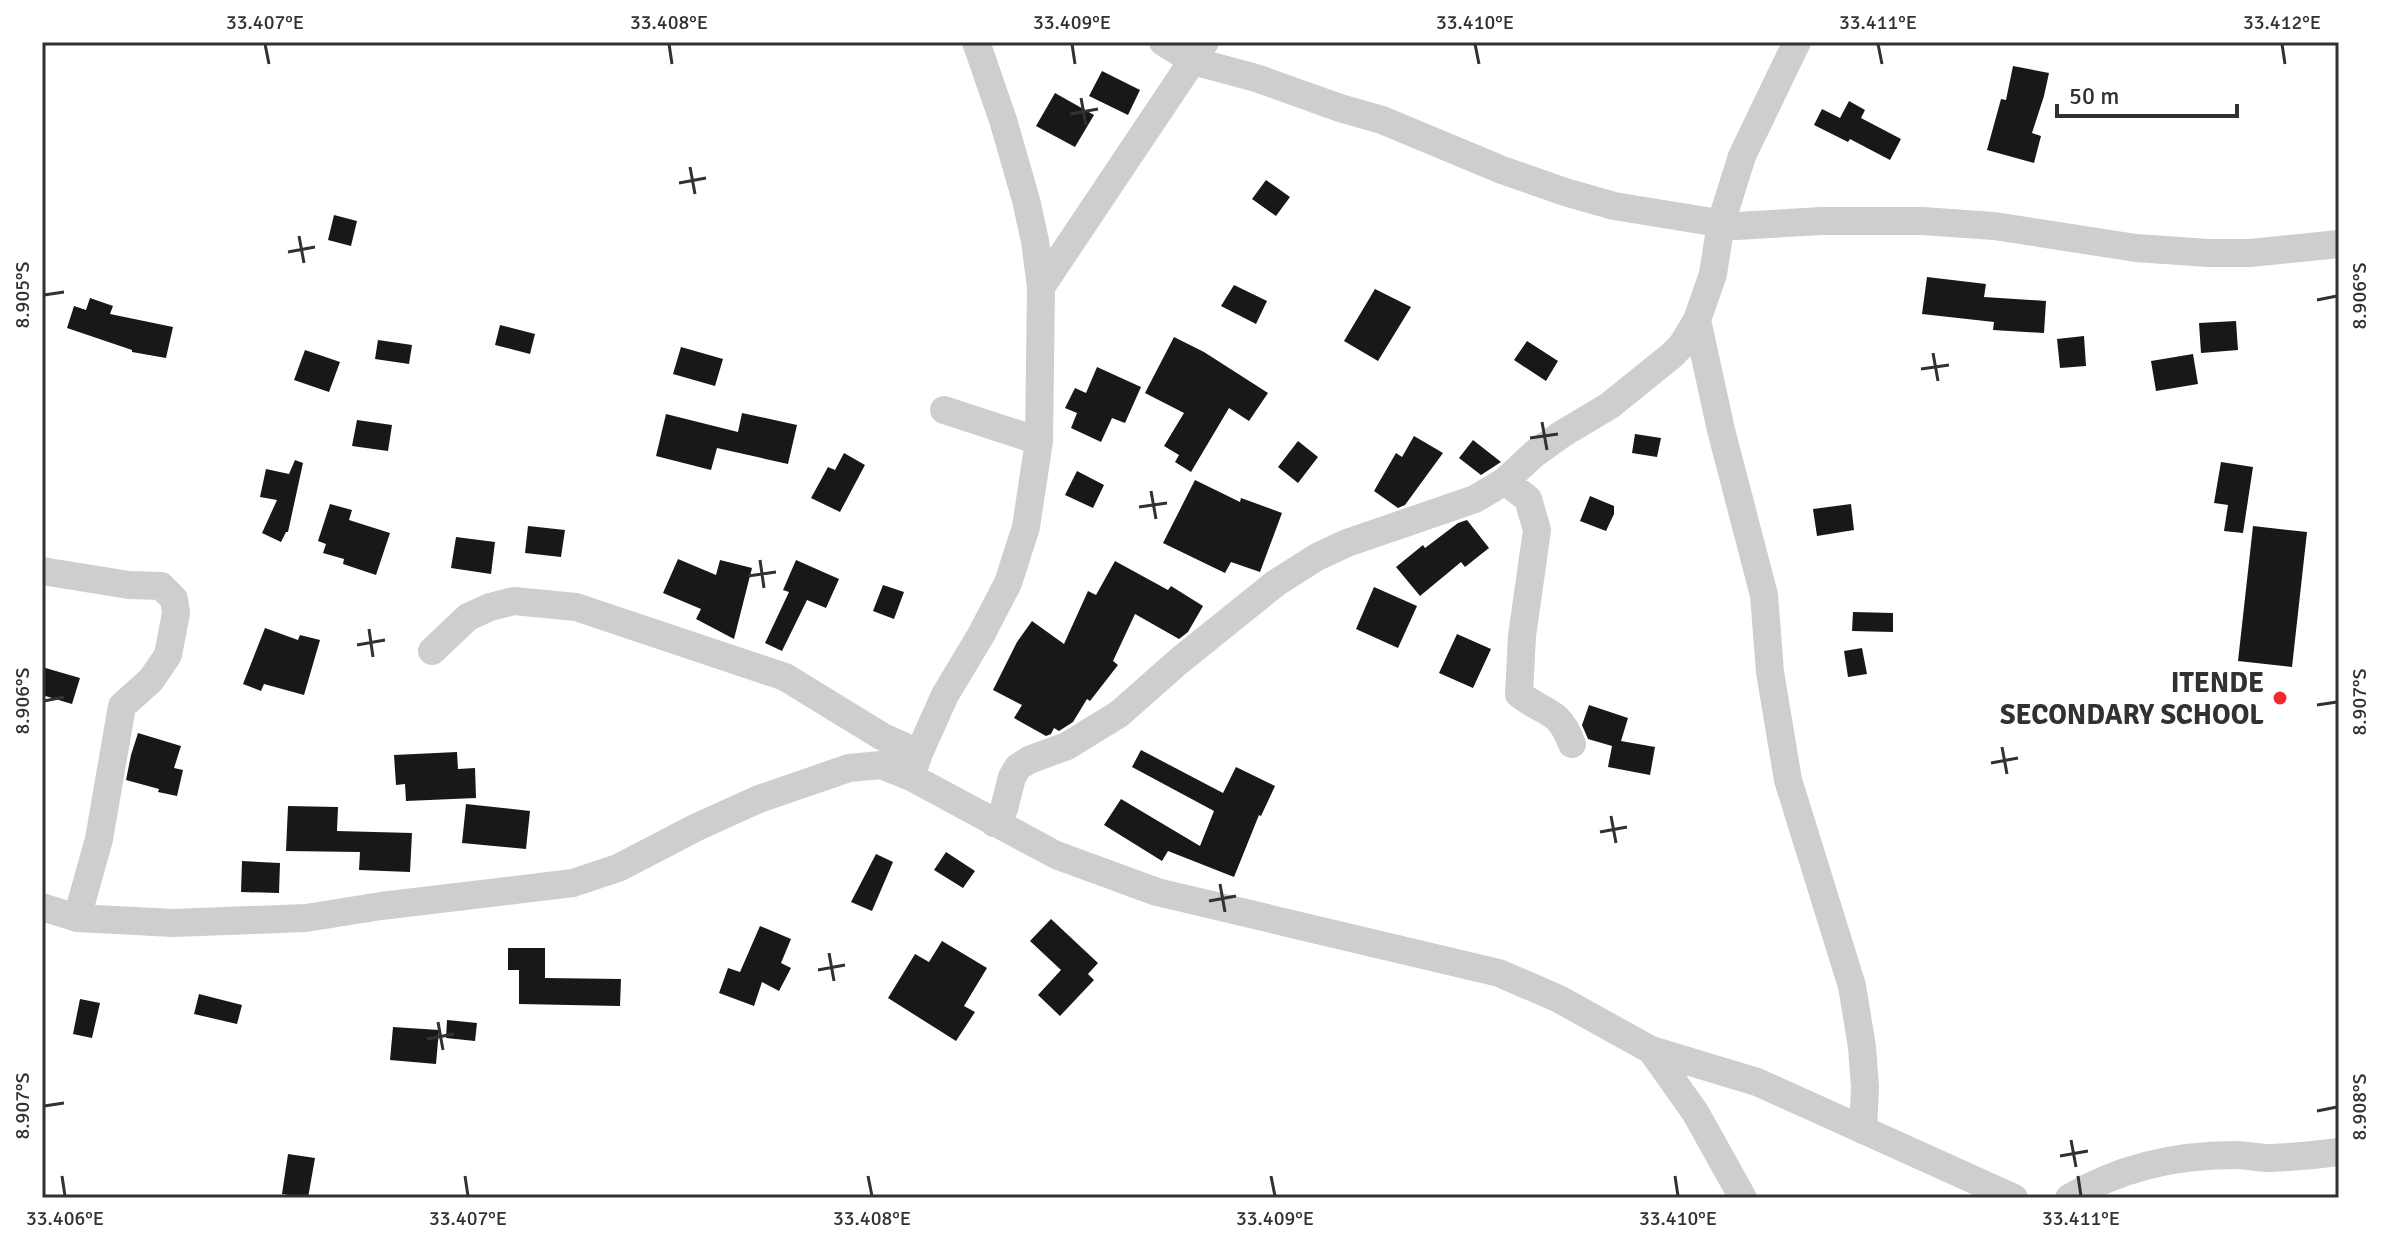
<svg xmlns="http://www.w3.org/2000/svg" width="2381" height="1240" viewBox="0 0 2381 1240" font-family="Signika,sans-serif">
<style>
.building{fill:#181818}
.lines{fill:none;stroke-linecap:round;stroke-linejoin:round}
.minor{stroke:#cecece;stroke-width:28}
.ticks{fill:none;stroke:#313131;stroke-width:3}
.poi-dot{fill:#f4262f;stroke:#fff;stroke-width:3}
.labels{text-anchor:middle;stroke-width:8;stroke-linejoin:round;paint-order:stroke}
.poi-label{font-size:28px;font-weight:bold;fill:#313131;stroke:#fff;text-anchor:end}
.neatline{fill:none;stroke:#313131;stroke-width:3}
.ticks-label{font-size:20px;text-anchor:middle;fill:#313131}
</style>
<rect width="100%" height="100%" fill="#fff"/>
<path class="building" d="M 2013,66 L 2049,73 L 2044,96 L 2032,133 L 2041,136 L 2034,163 L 1987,150 L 2001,99 L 2006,100 Z
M 1102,71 L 1140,90 L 1128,115 L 1089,96 Z
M 1055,93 L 1094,115 L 1075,147 L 1036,126 Z
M 1849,101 L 1865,110 L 1861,118 L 1901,139 L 1890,160 L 1850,139 L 1848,142 L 1814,125 L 1822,109 L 1840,118 Z
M 1266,180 L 1290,197 L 1276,216 L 1252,199 Z
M 334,215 L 357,221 L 351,246 L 328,240 Z
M 1927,277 L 1986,284 L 1984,297 L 2046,301 L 2044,333 L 1993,330 L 1994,322 L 1922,314 Z
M 1234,285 L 1267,301 L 1256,324 L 1221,306 Z
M 1375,289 L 1411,307 L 1378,361 L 1344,341 Z
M 90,298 L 113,306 L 110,314 L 173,327 L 166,358 L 132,352 L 132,350 L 67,328 L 74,306 L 86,310 Z
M 2236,321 L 2238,350 L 2201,353 L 2199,323 Z
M 500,325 L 535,334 L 530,354 L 495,345 Z
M 2084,336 L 2086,366 L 2060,368 L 2057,339 Z
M 1174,337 L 1204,352 L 1268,393 L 1249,421 L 1229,408 L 1191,472 L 1175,462 L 1179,455 L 1164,446 L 1184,413 L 1145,393 Z
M 378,340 L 412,345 L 409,364 L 375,359 Z
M 1527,341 L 1558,361 L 1546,381 L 1514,360 Z
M 681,347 L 723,359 L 715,386 L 673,374 Z
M 305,350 L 340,362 L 329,392 L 294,380 Z
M 2193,354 L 2198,384 L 2156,391 L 2151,361 Z
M 1097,367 L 1141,387 L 1125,423 L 1112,418 L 1101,442 L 1071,428 L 1077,413 L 1065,408 L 1075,388 L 1086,393 Z
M 742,413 L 797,425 L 788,464 L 717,448 L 711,470 L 656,456 L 666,414 L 738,432 Z
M 357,420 L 392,425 L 388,451 L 352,446 Z
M 1635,434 L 1661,438 L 1657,457 L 1632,453 Z
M 1414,436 L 1443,453 L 1405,505 L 1398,508 L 1374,491 L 1396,453 L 1402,457 Z
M 1473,440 L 1501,462 L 1481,475 L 1459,458 Z
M 1298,441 L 1318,457 L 1298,483 L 1278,467 Z
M 844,453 L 865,465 L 840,512 L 811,498 L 828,467 L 835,470 Z
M 295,460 L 303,463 L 288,532 L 286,532 L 281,542 L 262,533 L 277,500 L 260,497 L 266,469 L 289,474 Z
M 2221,462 L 2253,467 L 2243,533 L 2224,531 L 2228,505 L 2214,503 Z
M 1077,471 L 1104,485 L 1093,508 L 1065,495 Z
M 1195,480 L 1240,502 L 1241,498 L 1282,513 L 1260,572 L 1231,562 L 1225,573 L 1163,543 Z
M 1590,496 L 1614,506 L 1614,514 L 1606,531 L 1580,521 Z
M 330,504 L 352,510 L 349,520 L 390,533 L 376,575 L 343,564 L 344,559 L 323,553 L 326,544 L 318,541 Z
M 1851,504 L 1854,530 L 1817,536 L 1813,509 Z
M 1467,520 L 1489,548 L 1465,567 L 1461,562 L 1420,596 L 1396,567 L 1423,545 L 1425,548 L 1458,523 Z
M 528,526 L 565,530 L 561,557 L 525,553 Z
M 2253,526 L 2307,532 L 2292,667 L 2238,661 Z
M 456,537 L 495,542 L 491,574 L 451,568 Z
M 678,559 L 716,575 L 720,560 L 752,568 L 734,639 L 696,619 L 701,609 L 663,593 Z
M 796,560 L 839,579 L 826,608 L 807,600 L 782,651 L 765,643 L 789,592 L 783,590 Z
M 1115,561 L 1168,590 L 1171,586 L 1203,606 L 1188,632 L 1179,639 L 1135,614 L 1113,661 L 1118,665 L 1090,701 L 1087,699 L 1073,722 L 1059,731 L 1054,728 L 1051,734 L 1046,736 L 1014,718 L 1022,705 L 993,690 L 1017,642 L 1032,621 L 1064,644 L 1088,591 L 1096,595 Z
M 883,585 L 904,592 L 894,619 L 873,611 Z
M 1374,587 L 1417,606 L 1398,648 L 1356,629 Z
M 1853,612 L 1893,613 L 1893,632 L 1852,631 Z
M 265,628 L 298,640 L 300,635 L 320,640 L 304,695 L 264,684 L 261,691 L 243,684 Z
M 1457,634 L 1491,649 L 1473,688 L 1439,673 Z
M 1862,648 L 1867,674 L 1848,677 L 1844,651 Z
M 42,667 L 80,678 L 72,704 L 42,695 Z
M 1589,705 L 1628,718 L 1621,741 L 1655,747 L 1650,775 L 1608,767 L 1612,746 L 1588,739 L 1582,725 Z
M 138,733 L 181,746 L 174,768 L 183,770 L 177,796 L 158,792 L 159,789 L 126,780 L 131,755 Z
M 1141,750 L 1223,793 L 1236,767 L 1275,786 L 1261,816 L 1259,815 L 1234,877 L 1168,851 L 1162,861 L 1104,825 L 1121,799 L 1200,846 L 1214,811 L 1132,767 Z
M 457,752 L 458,769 L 475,768 L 476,798 L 406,801 L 405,784 L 396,785 L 394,755 Z
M 466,804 L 530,811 L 526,849 L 462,843 Z
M 288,806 L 338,807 L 337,831 L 412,833 L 410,872 L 359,870 L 360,852 L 286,851 Z
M 946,852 L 975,871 L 963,888 L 934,870 Z
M 876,854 L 893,862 L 872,911 L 851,902 Z
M 242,861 L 280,863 L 279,893 L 241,892 Z
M 1051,919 L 1098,963 L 1088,974 L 1094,980 L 1060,1016 L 1038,995 L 1061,970 L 1030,941 Z
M 760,926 L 791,939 L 781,963 L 791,968 L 779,991 L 762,982 L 754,1006 L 719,993 L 728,968 L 740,972 Z
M 942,941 L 987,968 L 964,1006 L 975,1012 L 956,1041 L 888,998 L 915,954 L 929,962 Z
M 508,948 L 545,948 L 545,978 L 621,979 L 620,1006 L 519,1004 L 519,970 L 508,970 Z
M 199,994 L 242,1005 L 237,1024 L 194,1014 Z
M 80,999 L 100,1003 L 92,1038 L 73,1034 Z
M 447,1020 L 477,1023 L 475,1041 L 446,1038 Z
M 393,1027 L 439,1030 L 436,1064 L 390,1060 Z
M 288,1154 L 315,1158 L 308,1198 L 282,1194 Z"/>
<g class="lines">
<path class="minor" d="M 1163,42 L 1193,61 L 1256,78 L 1340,108 L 1382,120 L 1502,170 L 1565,192 L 1614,206 L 1737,226 L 1822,221 L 1922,221 L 1994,226 L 2136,248 L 2208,253 L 2250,253 L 2339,244
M 1041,287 L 1205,42
M 1697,320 L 1721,430 L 1764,595 L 1770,672 L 1788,780 L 1852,986 L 1862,1047 L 1865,1087 L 1863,1130
M 944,410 L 1039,441
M 1505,481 L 1528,499 L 1537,530 L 1522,636 L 1519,694 C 1545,715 1558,707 1572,744
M 42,571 L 129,585 L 161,586 L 174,599 L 176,613 L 168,655 L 151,680 L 122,706 L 99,839 L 77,918
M 432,651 L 468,617 L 490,607 L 514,601 L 576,607 L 785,677 L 883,737 L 919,753
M 911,777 L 919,753 L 945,695 L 981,635 L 1008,583 L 1026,527 L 1039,441 L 1041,287 L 1035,241 L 1026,200 L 1003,120 L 976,42
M 994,823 L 1004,809 L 1012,777 L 1018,767 L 1029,760 L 1067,746 L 1119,714 L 1179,661 L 1276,583 L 1317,557 L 1347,543 L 1475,499 L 1505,481 L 1534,454 L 1562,434 L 1609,406 L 1671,356 L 1682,345 L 1697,320 L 1713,274 L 1721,223 L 1742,156 L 1797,42
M 42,907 L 77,918 L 173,923 L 306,918 L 381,906 L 573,883 L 618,868 L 697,827 L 759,799 L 849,768 L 881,765 L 911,777 L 1056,855 L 1157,892 L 1499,973 L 1559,999 L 1651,1050 L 1695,1112 L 1743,1198
M 1651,1050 L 1757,1082 L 2014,1198
M 2069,1198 C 2119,1168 2176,1155 2234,1155 C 2247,1155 2259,1158 2271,1158 C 2294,1157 2316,1155 2339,1152"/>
</g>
<path class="ticks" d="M 265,44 L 269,64M 669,44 L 672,64M 1072,44 L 1075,64M 1475,44 L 1479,64M 1878,44 L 1882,64M 2282,44 L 2285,64M 1081,98 L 1086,125M 1070,114 L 1098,109M 690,167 L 695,194M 679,183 L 706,178M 299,236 L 304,263M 288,252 L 315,247M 44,295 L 64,292M 2317,300 L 2337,296M 1933,353 L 1938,381M 1921,369 L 1949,365M 1542,422 L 1547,450M 1530,438 L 1558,434M 1151,491 L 1156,519M 1139,507 L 1167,503M 760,560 L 764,588M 748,576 L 776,572M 369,629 L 373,657M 357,645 L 385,640M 44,701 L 64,697M 2317,705 L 2337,702M 2002,747 L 2007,774M 1991,763 L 2018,758M 1611,816 L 1616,843M 1600,832 L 1627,827M 1220,884 L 1225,912M 1209,901 L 1236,896M 829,953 L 834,981M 818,970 L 845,965M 438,1022 L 443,1050M 427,1039 L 454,1034M 44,1106 L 64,1103M 2317,1111 L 2337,1107M 2071,1140 L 2076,1167M 2060,1156 L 2088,1151M 62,1176 L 65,1196M 465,1176 L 468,1196M 868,1176 L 872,1196M 1271,1176 L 1275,1196M 1675,1176 L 1678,1196M 2078,1176 L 2081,1196"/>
<circle class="poi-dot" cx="2280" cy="698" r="8"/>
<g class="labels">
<g class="poi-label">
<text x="2264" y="692">ITENDE<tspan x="2264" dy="32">SECONDARY SCHOOL</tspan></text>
</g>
</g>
<rect width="2381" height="1240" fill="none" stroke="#ffffff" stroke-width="88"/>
<path d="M2057 104v12h180v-12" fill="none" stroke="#313131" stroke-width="4"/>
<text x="2069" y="104" font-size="24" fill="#313131" stroke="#ffffff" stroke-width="6" paint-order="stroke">50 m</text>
<rect x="44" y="44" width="2293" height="1152" class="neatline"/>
<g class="ticks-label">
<text x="265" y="29">33.407°E</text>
<text x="669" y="29">33.408°E</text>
<text x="1072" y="29">33.409°E</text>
<text x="1475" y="29">33.410°E</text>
<text x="1878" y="29">33.411°E</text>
<text x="2282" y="29">33.412°E</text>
<text transform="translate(22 295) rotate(-90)" y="7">8.905°S</text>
<text transform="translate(2359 296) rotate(-90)" y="7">8.906°S</text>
<text transform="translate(22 701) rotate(-90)" y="7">8.906°S</text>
<text transform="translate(2359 702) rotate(-90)" y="7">8.907°S</text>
<text transform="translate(22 1106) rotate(-90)" y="7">8.907°S</text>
<text transform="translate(2359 1107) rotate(-90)" y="7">8.908°S</text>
<text x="65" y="1225">33.406°E</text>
<text x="468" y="1225">33.407°E</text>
<text x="872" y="1225">33.408°E</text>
<text x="1275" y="1225">33.409°E</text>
<text x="1678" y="1225">33.410°E</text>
<text x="2081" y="1225">33.411°E</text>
</g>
</svg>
